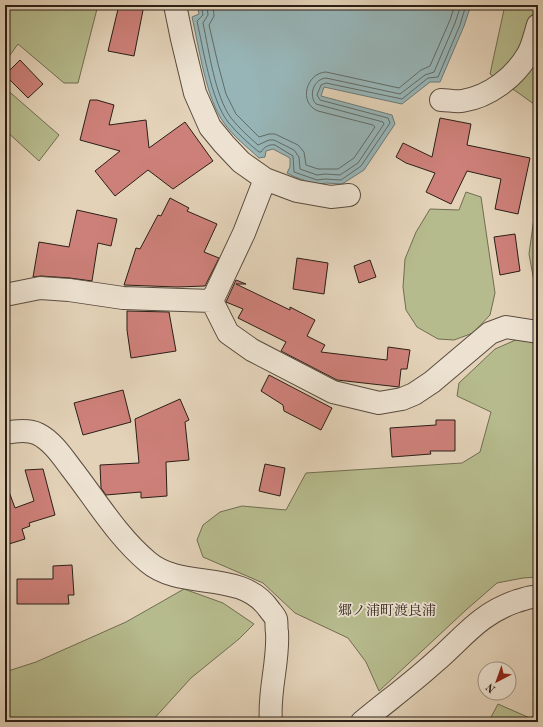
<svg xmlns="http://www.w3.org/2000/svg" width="543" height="727" viewBox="0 0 543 727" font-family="'Old Standard TT','Noto Serif JP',serif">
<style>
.green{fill:#b6bb8d;stroke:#706d52}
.water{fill:#97b5b7;stroke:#6c7977}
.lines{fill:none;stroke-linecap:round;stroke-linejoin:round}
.shore{stroke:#616a67;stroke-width:1}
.building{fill:#cd8079;stroke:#2b1f17}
.minor-casing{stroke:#594c3f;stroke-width:24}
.minor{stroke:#ede2d1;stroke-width:22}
.labels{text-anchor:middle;stroke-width:3.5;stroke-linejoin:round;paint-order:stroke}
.quarter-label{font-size:14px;fill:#2b1f17;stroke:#ede2d1}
</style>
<rect width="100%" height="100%" fill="#e3d2b8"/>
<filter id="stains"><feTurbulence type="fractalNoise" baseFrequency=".005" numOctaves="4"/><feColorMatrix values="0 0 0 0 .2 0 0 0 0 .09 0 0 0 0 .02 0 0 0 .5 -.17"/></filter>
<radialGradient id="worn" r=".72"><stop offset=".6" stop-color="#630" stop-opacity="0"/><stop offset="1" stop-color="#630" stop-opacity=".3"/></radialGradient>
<path class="green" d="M 5,5 L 98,5 L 78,83 L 64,83 L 18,44 L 5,62 Z
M 505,5 L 538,5 L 538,107 L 520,94 L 490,74 Z
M 5,88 L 59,135 L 39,161 L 5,130 Z
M 538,189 L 538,303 L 529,254 Z
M 466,192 L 481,197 L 495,293 L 490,315 L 473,333 L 454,340 L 438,339 L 417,327 L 406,310 L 403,287 L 405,259 L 416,232 L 430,209 L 459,210 Z
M 518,339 L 538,344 L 538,577 L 523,578 L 497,583 L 466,610 L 379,691 L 366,662 L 348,638 L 295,613 L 263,583 L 203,557 L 197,540 L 203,525 L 220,512 L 242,506 L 286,510 L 306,473 L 462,463 L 480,452 L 491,412 L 457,396 L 459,383 L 495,349 Z
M 184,589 L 223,603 L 254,624 L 239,639 L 191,678 L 151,722 L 5,722 L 5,672 L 36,662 L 126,622 Z
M 498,704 L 530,718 L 538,714 L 538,722 L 490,722 L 489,721 Z"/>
<path class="water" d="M 197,5 L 471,5 L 464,26 L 440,82 L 430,82 L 402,104 L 324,87 L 321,96 L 392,115 L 395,124 L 364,170 L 342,184 L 326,183 L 317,185 L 295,177 L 287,173 L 290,167 L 290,158 L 273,149 L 266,151 L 265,157 L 259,158 C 247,147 233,136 224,123 C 206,99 199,47 192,17 L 199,14 Z"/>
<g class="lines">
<path class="shore" d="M 201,5 L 203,15 L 197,21 C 203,48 211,100 228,122 C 237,133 248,143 259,152 L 261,152 C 264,147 269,144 275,145 L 293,156 L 294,172 L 317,180 L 325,179 L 341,180 L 361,166 L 390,123 L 388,118 L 320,100 L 317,95 L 321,85 L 326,83 L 402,99 L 428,78 L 438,77 L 460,25 L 466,5
M 207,5 L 208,15 L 203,23 C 209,51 215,96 231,118 C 239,128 249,137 258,145 L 269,140 L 274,140 L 294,150 L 299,157 L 300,169 L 317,175 L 325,174 L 340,175 L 358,163 L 384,124 L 383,122 L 316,104 C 308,95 314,79 326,78 L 400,94 L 425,75 L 434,72 L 455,23 L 461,5
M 213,5 L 214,16 L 209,25 L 218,64 L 226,94 L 236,114 L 259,137 L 269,134 L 275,134 L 298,145 L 304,152 L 306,165 L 318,169 L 338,169 L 354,158 L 375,127 L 373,125 L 318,111 C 298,103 306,73 326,72 L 399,88 L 421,70 L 430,66 L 450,20 L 455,5"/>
</g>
<path class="building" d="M 119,5 L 144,5 L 134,56 L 108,51 Z
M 20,60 L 43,84 L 28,98 L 5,75 Z
M 90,100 L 97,100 L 114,105 L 109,125 L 146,120 L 149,148 L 185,122 L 213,161 L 173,189 L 148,170 L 115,196 L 95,171 L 120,151 L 80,140 Z
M 440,118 L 471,124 L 467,145 L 530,158 L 518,214 L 495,209 L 501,179 L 467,171 L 451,204 L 426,192 L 435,173 L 406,163 L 396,157 L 403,143 L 432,157 Z
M 170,198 L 189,208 L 187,211 L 217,224 L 204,252 L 219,258 L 205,286 L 177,287 L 124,285 L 136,248 L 140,249 L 158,215 L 161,216 Z
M 77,210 L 117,219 L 111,246 L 98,243 L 92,281 L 70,278 L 41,276 L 33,277 L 39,242 L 69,247 Z
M 515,234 L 520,271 L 500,275 L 494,237 Z
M 297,258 L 328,263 L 324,294 L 293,289 Z
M 370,260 L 376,277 L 359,283 L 354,266 Z
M 236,280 L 246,284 L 236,284 L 290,310 L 290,307 L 315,320 L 307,336 L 325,345 L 321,352 L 387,360 L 388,347 L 410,350 L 407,369 L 401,369 L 399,387 L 337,380 L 281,351 L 286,342 L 238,318 L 243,309 L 226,302 Z
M 127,311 L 169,312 L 176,351 L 131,358 L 127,330 Z
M 269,375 L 332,408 L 321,430 L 284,411 L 283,405 L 261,391 Z
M 123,390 L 131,422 L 83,435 L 74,403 Z
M 180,399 L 189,420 L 185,422 L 189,460 L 166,462 L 167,496 L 141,498 L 141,492 L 106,495 L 101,488 L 100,465 L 139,463 L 135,419 Z
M 436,420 L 455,420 L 455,451 L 430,451 L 431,454 L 392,457 L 390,428 L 436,425 Z
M 265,464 L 285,468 L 280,496 L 259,491 Z
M 43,469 L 55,515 L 29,523 L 30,526 L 22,529 L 25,539 L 9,544 L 5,534 L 5,489 L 8,489 L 15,508 L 34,501 L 25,470 Z
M 72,565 L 74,595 L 68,595 L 69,604 L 17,604 L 17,579 L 53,579 L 53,566 Z"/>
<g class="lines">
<defs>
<path id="minor" d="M 175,5 L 182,39 L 195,93 L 210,127 L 224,144 L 241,162 L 265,179 L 297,191 L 331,197 L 349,195
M 441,100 C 448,100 456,102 462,101 C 489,97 515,77 528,54 C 533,45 535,34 538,25
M 5,295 L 40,288 L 69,290 L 123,298 L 212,301 L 228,333 L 252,350 L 333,392 L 379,403 L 402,399 L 414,394 L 432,382 L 490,333 L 506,327 L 538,332
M 212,301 L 244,233 L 265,179
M 5,433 C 15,431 28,429 38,434 C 52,441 62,456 71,468 C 96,500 117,536 148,562 C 182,591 241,569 269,609 C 271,612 275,616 276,619 C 277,623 276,628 277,632 C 279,662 268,692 271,722
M 362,722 C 386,702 412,683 435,662 C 464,637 479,614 517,601 C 525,599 531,596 538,597"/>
</defs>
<use href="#minor" class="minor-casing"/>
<use href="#minor" class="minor"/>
</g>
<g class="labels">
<g class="quarter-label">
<text x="387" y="615">郷ノ浦町渡良浦</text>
</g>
</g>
<rect width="543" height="727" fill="none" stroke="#e3d2b8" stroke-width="20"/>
<rect x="6" y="6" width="531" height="715" fill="none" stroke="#2b1f17" stroke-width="2"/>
<rect x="10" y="10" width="523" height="707" fill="none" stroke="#2b1f17"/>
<g transform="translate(497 681) rotate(221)"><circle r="19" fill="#ede2d1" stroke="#9f9487"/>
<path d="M0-3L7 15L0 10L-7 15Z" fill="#8f2418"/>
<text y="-6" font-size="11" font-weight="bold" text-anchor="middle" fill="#2b1f17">N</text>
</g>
<rect width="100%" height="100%" filter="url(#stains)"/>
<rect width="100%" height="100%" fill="url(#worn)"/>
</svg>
